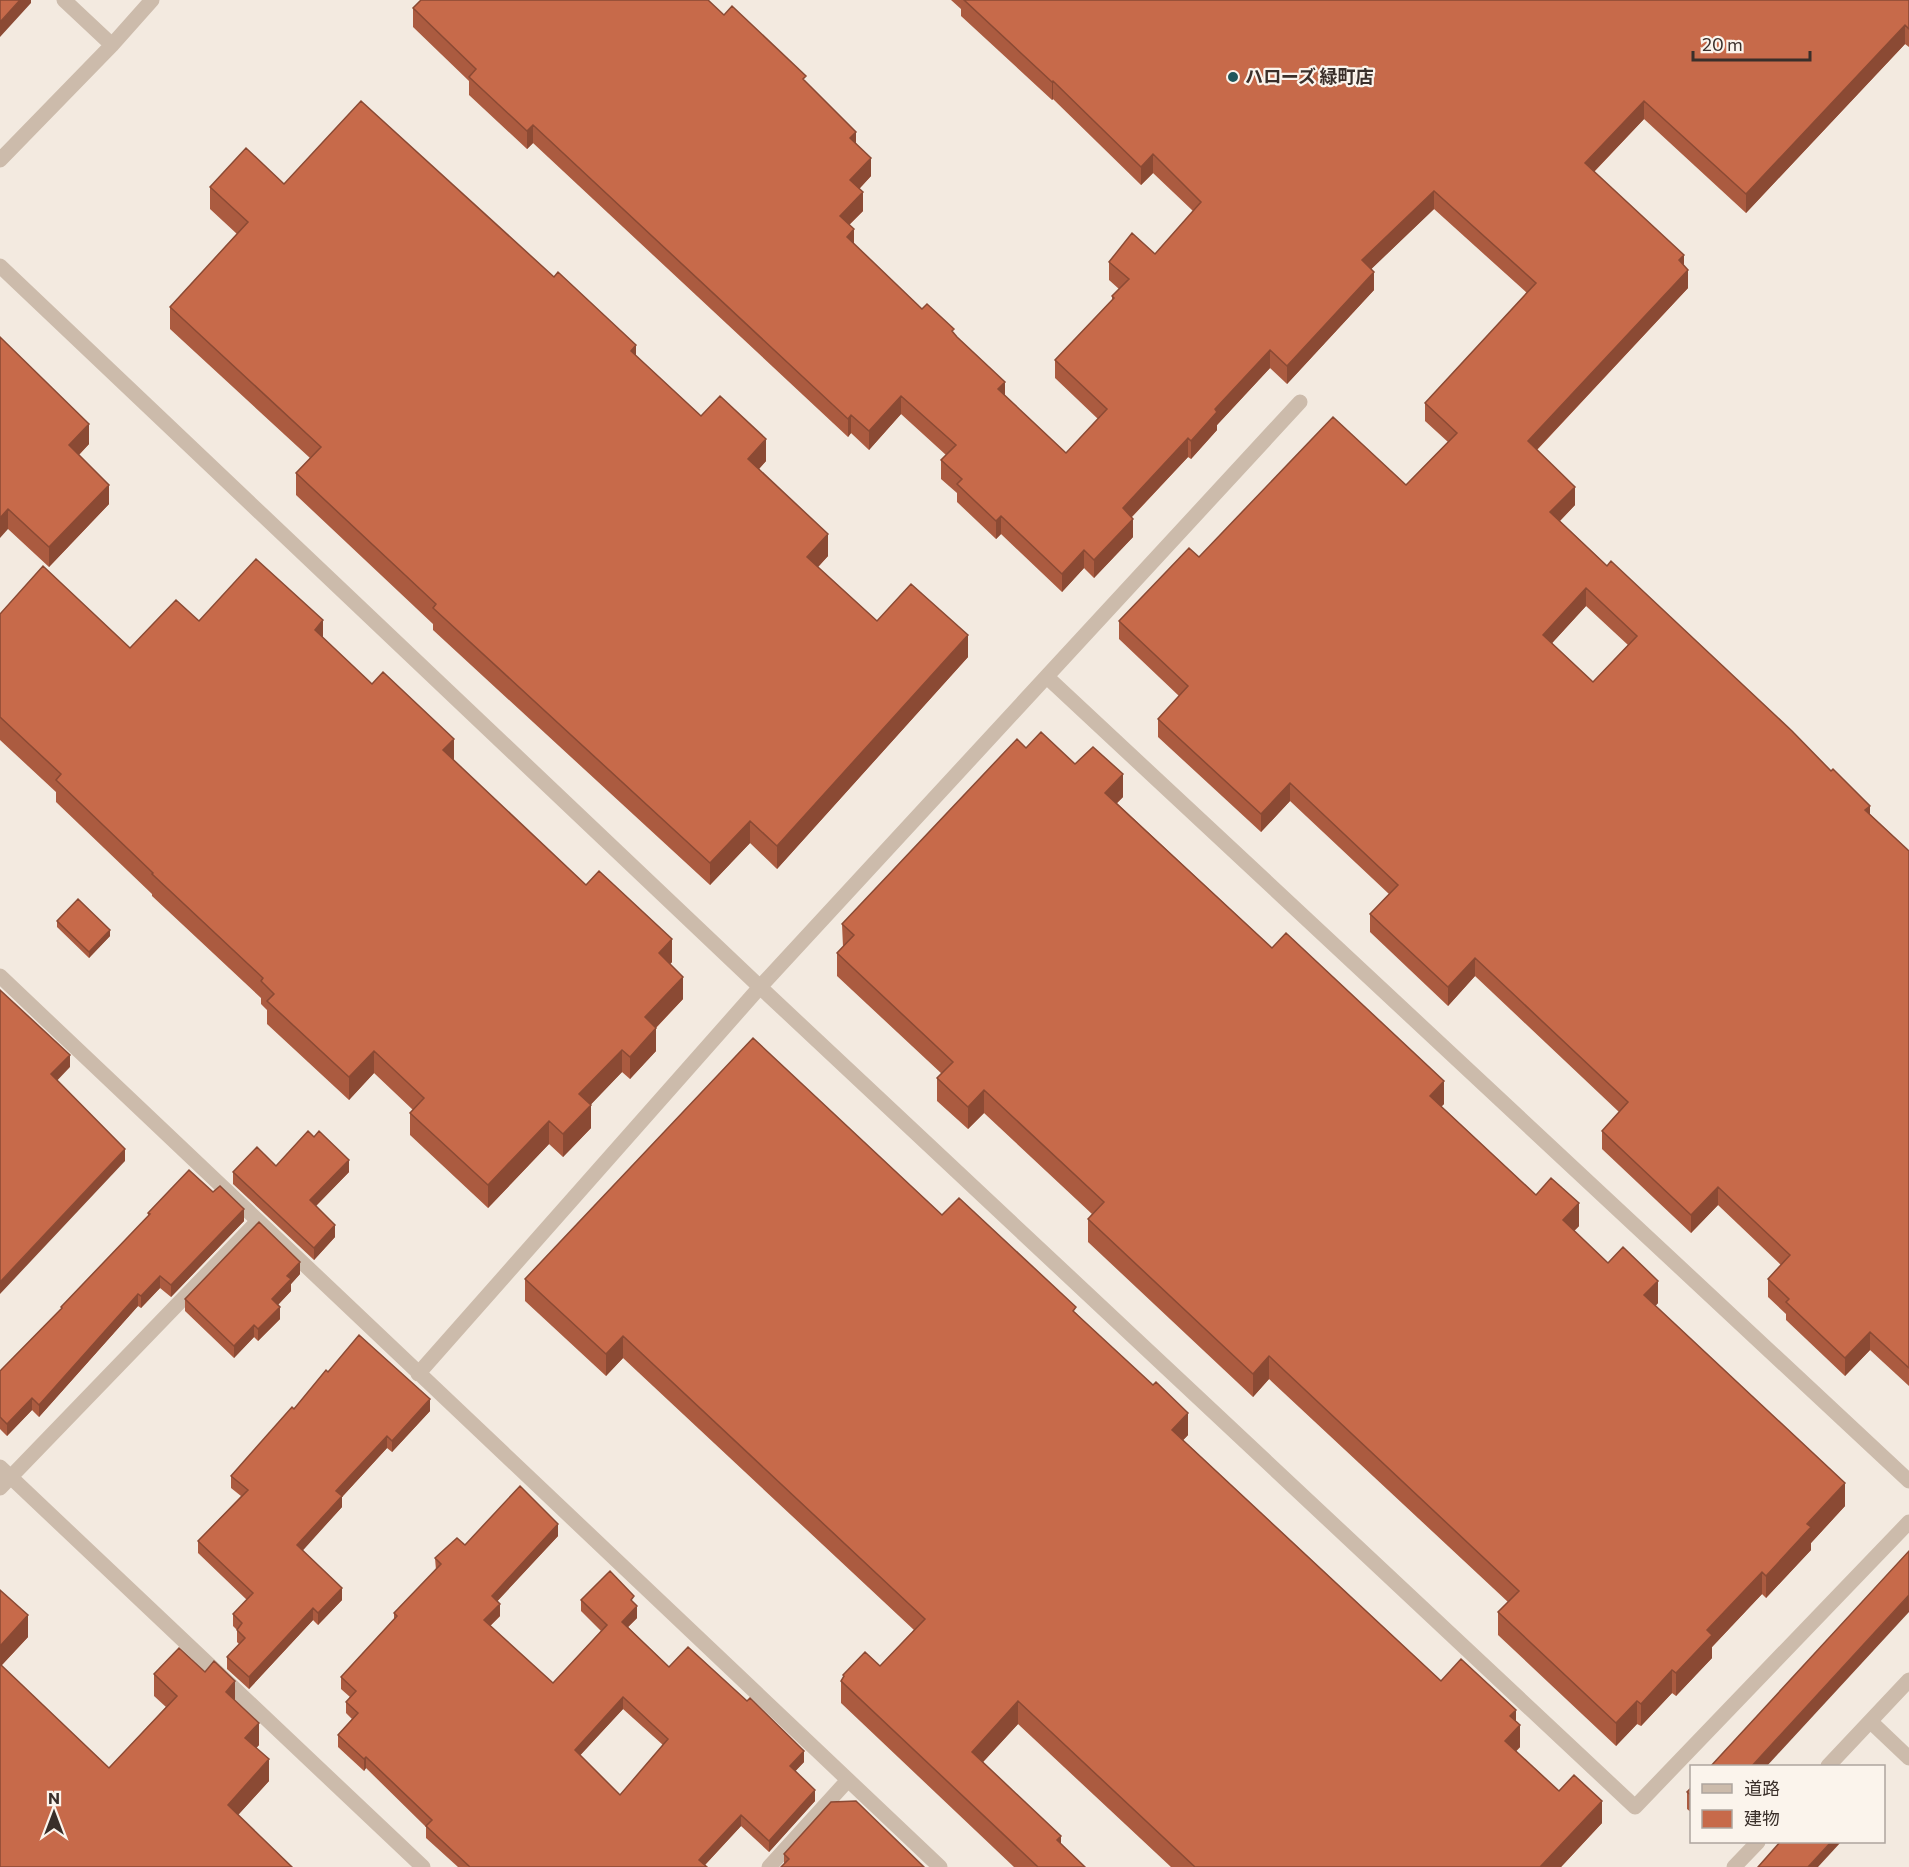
<svg xmlns="http://www.w3.org/2000/svg" width="1909" height="1867" viewBox="0 0 1909 1867" font-family="Commissioner,'Noto Sans JP',sans-serif">
<style>
.lines{fill:none;stroke-linecap:round;stroke-linejoin:round}
.minor{stroke:#ccbbab;stroke-width:15}
.wall{fill:#ab5b40;fill-rule:evenodd}
.shaded-wall{fill:#8b4a34}
.building{fill:#c76a4a;stroke:#8b4a34;stroke-width:1.5;fill-rule:evenodd}
.poi-dot{fill:#1f575c;stroke:#fbf4ec;stroke-width:2}
.labels{text-anchor:middle;stroke-width:4.5;stroke-linejoin:round;paint-order:stroke}
.poi-label{font-size:18px;font-weight:bold;fill:#3a2f2a;stroke:#fbf4ec;text-anchor:start}
</style>
<rect width="100%" height="100%" fill="#f3eae0"/>
<g class="lines">
<path class="minor" d="M 64,0 L 112,45
M 0,160 L 112,45 L 152,0
M 0,266 L 760,987 L 1635,1807 L 1909,1522
M 1047,677 L 1909,1481
M 0,976 L 940,1867
M 418,1374 L 760,987 L 1300,402
M 0,1467 L 423,1867
M 0,1488 L 258,1221
M 1871,1722 L 1909,1758
M 1828,1766 L 1909,1680
M 769,1867 L 848,1780
M 1734,1867 L 1758,1842"/>
</g>
<path class="wall" d="M 951,0 L 1909,0 L 1909,47 L 1905,44 L 1746,213 L 1644,119 L 1594,172 L 1684,266 L 1688,288 L 1537,450 L 1575,505 L 1560,521 L 1909,851 L 1909,1386 L 1870,1350 L 1845,1376 L 1786,1320 L 1786,1314 L 1768,1297 L 1768,1279 L 1781,1265 L 1718,1205 L 1691,1233 L 1602,1149 L 1602,1131 L 1619,1112 L 1475,976 L 1448,1006 L 1370,932 L 1370,914 L 1389,894 L 1290,801 L 1261,832 L 1158,737 L 1158,719 L 1179,696 L 1119,639 L 1119,621 L 1199,557 L 1406,485 L 1448,442 L 1425,421 L 1425,403 L 1527,293 L 1434,209 L 1371,269 L 1374,290 L 1287,384 L 1270,368 L 1217,425 L 1217,430 L 1191,459 L 1188,457 L 1132,517 L 1133,537 L 1094,578 L 1084,568 L 1062,592 L 1001,534 L 996,539 L 957,502 L 957,493 L 941,479 L 941,460 L 946,455 L 901,414 L 869,450 L 851,433 L 848,437 L 533,143 L 527,149 L 469,95 L 469,81 L 413,27 L 413,8 L 724,15 L 806,82 L 856,143 L 871,176 L 859,189 L 863,211 L 849,225 L 854,244 L 922,309 L 954,334 L 1005,396 L 1066,453 L 1098,419 L 1055,378 L 1055,360 L 1112,300 L 1112,296 L 1119,289 L 1109,280 L 1109,262 L 1155,254 L 1193,211 L 1153,173 L 1141,185 L 1053,99 L 1052,100 L 961,16 L 961,9 ZM 1586,606 L 1628,645 L 1593,682 L 1552,643 Z
M 284,184 L 636,356 L 701,416 L 766,461 L 759,469 L 828,556 L 818,567 L 877,621 L 968,657 L 777,869 L 750,843 L 710,885 L 433,630 L 433,624 L 296,495 L 296,473 L 310,458 L 170,329 L 170,307 L 237,234 L 210,209 L 210,187 Z
M 0,337 L 89,444 L 79,455 L 109,504 L 49,567 L 8,529 Z
M 0,614 L 130,648 L 199,621 L 323,638 L 586,885 L 672,962 L 670,964 L 683,999 L 656,1028 L 656,1051 L 630,1079 L 622,1072 L 590,1105 L 591,1128 L 563,1157 L 549,1144 L 488,1208 L 410,1135 L 410,1113 L 413,1110 L 374,1073 L 349,1100 L 267,1024 L 267,1010 L 261,1004 L 261,998 L 152,896 L 152,894 L 56,802 L 56,792 L 0,740 Z
M 1026,748 L 1075,764 L 1123,797 L 1117,803 L 1272,948 L 1444,1104 L 1441,1106 L 1536,1195 L 1579,1226 L 1574,1231 L 1608,1263 L 1658,1303 L 1655,1306 L 1845,1506 L 1811,1543 L 1811,1550 L 1766,1598 L 1762,1594 L 1712,1647 L 1712,1658 L 1676,1696 L 1672,1693 L 1641,1726 L 1637,1724 L 1616,1746 L 1498,1635 L 1498,1612 L 1508,1602 L 1269,1379 L 1253,1397 L 1088,1242 L 1088,1219 L 1092,1214 L 984,1113 L 968,1129 L 937,1101 L 937,1078 L 942,1074 L 837,976 L 837,953 L 843,947 L 842,924 Z
M 57,921 L 110,936 L 89,958 L 57,927 Z
M 276,1166 L 349,1172 L 316,1206 L 335,1237 L 314,1260 L 233,1184 L 233,1172 Z
M 148,1213 L 244,1221 L 171,1297 L 160,1288 L 141,1308 L 138,1306 L 39,1417 L 32,1410 L 7,1436 L 0,1429 L 0,1371 L 61,1309 L 61,1307 L 148,1216 Z
M 942,1215 L 1076,1313 L 1188,1435 L 1183,1440 L 1441,1681 L 1516,1721 L 1520,1747 L 1516,1751 L 1559,1791 L 1602,1823 L 1561,1867 L 1171,1867 L 1018,1724 L 983,1762 L 1061,1845 L 1085,1867 L 1014,1867 L 841,1703 L 841,1681 L 843,1678 L 843,1675 L 880,1666 L 914,1630 L 623,1358 L 606,1376 L 525,1301 L 525,1279 Z
M 300,1274 L 291,1284 L 291,1291 L 278,1305 L 280,1319 L 258,1341 L 254,1337 L 234,1358 L 185,1311 L 185,1299 Z
M 328,1372 L 430,1411 L 392,1452 L 387,1448 L 342,1497 L 342,1507 L 302,1550 L 342,1600 L 318,1625 L 313,1620 L 249,1689 L 227,1669 L 227,1657 L 239,1644 L 237,1642 L 237,1630 L 233,1626 L 233,1614 L 247,1600 L 198,1553 L 198,1541 L 241,1496 L 231,1488 L 231,1476 Z
M 558,1536 L 497,1601 L 500,1616 L 490,1626 L 553,1683 L 601,1631 L 581,1611 L 581,1600 L 634,1603 L 637,1618 L 628,1627 L 669,1667 L 804,1762 L 795,1771 L 815,1801 L 769,1852 L 741,1826 L 705,1865 L 707,1867 L 458,1867 L 426,1838 L 426,1827 L 366,1768 L 364,1771 L 338,1747 L 338,1735 L 352,1719 L 346,1713 L 346,1702 L 350,1697 L 341,1689 L 341,1677 L 394,1619 L 394,1613 L 436,1570 L 435,1558 L 465,1545 ZM 623,1709 L 663,1745 L 620,1795 L 580,1755 Z
M 0,1590 L 28,1637 L 1,1666 L 109,1768 L 166,1707 L 154,1696 L 154,1674 L 235,1701 L 259,1745 L 256,1748 L 269,1781 L 238,1815 L 0,1867 Z
M 1692,1787 L 1692,1813 L 1687,1809 L 1687,1792 Z
M 784,1854 L 924,1867 L 784,1864 Z"/>
<path class="shaded-wall" d="M 20,0 L 31,0 L 31,3 L 0,37 L 0,22 Z
M 1905,25 L 1905,44 L 1746,213 L 1746,194 Z
M 1053,81 L 1053,99 L 1052,100 L 1052,82 Z
M 1644,101 L 1644,119 L 1585,181 L 1585,163 Z
M 533,125 L 533,143 L 527,149 L 527,131 Z
M 856,132 L 856,150 L 850,138 Z
M 1153,154 L 1153,173 L 1141,185 L 1141,167 Z
M 871,158 L 871,176 L 850,199 L 850,180 Z
M 1434,191 L 1434,209 L 1362,278 L 1362,260 Z
M 863,192 L 863,211 L 840,234 L 840,216 Z
M 854,229 L 854,247 L 847,237 Z
M 1684,255 L 1684,273 L 1679,260 Z
M 1688,270 L 1688,288 L 1528,459 L 1528,441 Z
M 1374,272 L 1374,290 L 1287,384 L 1287,366 Z
M 636,345 L 636,367 L 631,351 Z
M 1270,350 L 1270,368 L 1217,425 L 1217,430 L 1191,459 L 1191,441 L 1215,409 Z
M 1005,382 L 1005,400 L 998,389 Z
M 901,396 L 901,414 L 869,450 L 869,431 Z
M 851,415 L 851,433 L 848,437 L 848,419 Z
M 89,424 L 89,444 L 69,465 L 69,445 Z
M 1188,438 L 1188,457 L 1123,526 L 1123,508 Z
M 766,439 L 766,461 L 748,481 L 748,459 Z
M 109,485 L 109,504 L 49,567 L 49,547 Z
M 1575,487 L 1575,505 L 1550,531 L 1550,512 Z
M 8,509 L 8,529 L 0,538 L 0,518 Z
M 1001,516 L 1001,534 L 996,539 L 996,521 Z
M 1133,519 L 1133,537 L 1094,578 L 1094,560 Z
M 828,534 L 828,556 L 807,579 L 807,557 Z
M 1084,550 L 1084,568 L 1062,592 L 1062,574 Z
M 1586,588 L 1586,606 L 1543,653 L 1543,635 Z
M 323,620 L 323,643 L 315,630 Z
M 968,635 L 968,657 L 777,869 L 777,846 Z
M 454,739 L 454,761 L 443,750 Z
M 1123,774 L 1123,797 L 1105,815 L 1105,793 Z
M 1290,783 L 1290,801 L 1261,832 L 1261,814 Z
M 1870,806 L 1870,824 L 1865,810 Z
M 750,821 L 750,843 L 710,885 L 710,863 Z
M 110,930 L 110,936 L 89,958 L 89,952 Z
M 672,939 L 672,962 L 659,976 L 659,953 Z
M 1475,958 L 1475,976 L 1448,1006 L 1448,987 Z
M 683,977 L 683,999 L 645,1039 L 645,1017 Z
M 656,1028 L 656,1051 L 630,1079 L 630,1057 Z
M 622,1050 L 622,1072 L 579,1117 L 579,1094 Z
M 374,1051 L 374,1073 L 349,1100 L 349,1077 Z
M 70,1055 L 70,1067 L 51,1087 L 51,1074 Z
M 1444,1081 L 1444,1104 L 1430,1119 L 1430,1096 Z
M 984,1090 L 984,1113 L 968,1129 L 968,1107 Z
M 591,1105 L 591,1128 L 563,1157 L 563,1134 Z
M 549,1121 L 549,1144 L 488,1208 L 488,1185 Z
M 125,1149 L 125,1161 L 0,1294 L 0,1282 Z
M 349,1160 L 349,1172 L 310,1212 L 310,1200 Z
M 1718,1187 L 1718,1205 L 1691,1233 L 1691,1215 Z
M 1579,1203 L 1579,1226 L 1563,1242 L 1563,1220 Z
M 244,1209 L 244,1221 L 171,1297 L 171,1285 Z
M 335,1225 L 335,1237 L 314,1260 L 314,1248 Z
M 300,1262 L 300,1274 L 291,1284 L 291,1291 L 272,1311 L 272,1299 L 287,1276 Z
M 160,1276 L 160,1288 L 141,1308 L 141,1296 Z
M 1658,1281 L 1658,1303 L 1644,1318 L 1644,1295 Z
M 138,1294 L 138,1306 L 39,1417 L 39,1405 Z
M 280,1307 L 280,1319 L 258,1341 L 258,1329 Z
M 254,1325 L 254,1337 L 234,1358 L 234,1346 Z
M 1870,1332 L 1870,1350 L 1845,1376 L 1845,1358 Z
M 623,1336 L 623,1358 L 606,1376 L 606,1354 Z
M 1269,1356 L 1269,1379 L 1253,1397 L 1253,1374 Z
M 32,1398 L 32,1410 L 7,1436 L 7,1424 Z
M 430,1399 L 430,1411 L 392,1452 L 392,1441 Z
M 1188,1413 L 1188,1435 L 1172,1452 L 1172,1430 Z
M 387,1436 L 387,1448 L 342,1497 L 342,1507 L 297,1557 L 297,1545 L 336,1491 Z
M 1845,1483 L 1845,1506 L 1811,1543 L 1811,1550 L 1766,1598 L 1766,1576 L 1807,1524 Z
M 558,1524 L 558,1536 L 492,1607 L 492,1596 Z
M 1762,1572 L 1762,1594 L 1712,1647 L 1712,1658 L 1676,1696 L 1676,1673 L 1707,1630 Z
M 342,1588 L 342,1600 L 318,1625 L 318,1613 Z
M 1909,1595 L 1909,1612 L 1766,1767 L 1751,1767 Z
M 500,1604 L 500,1616 L 484,1632 L 484,1620 Z
M 637,1606 L 637,1618 L 622,1633 L 622,1622 Z
M 313,1608 L 313,1620 L 249,1689 L 249,1677 Z
M 28,1615 L 28,1637 L 0,1667 L 0,1646 Z
M 1672,1670 L 1672,1693 L 1641,1726 L 1641,1704 Z
M 235,1681 L 235,1703 L 226,1692 Z
M 623,1697 L 623,1709 L 575,1761 L 575,1750 Z
M 1018,1701 L 1018,1724 L 972,1774 L 972,1752 Z
M 1637,1701 L 1637,1724 L 1616,1746 L 1616,1723 Z
M 1516,1710 L 1516,1729 L 1520,1725 L 1520,1747 L 1505,1763 L 1505,1741 L 1510,1716 Z
M 259,1723 L 259,1745 L 245,1760 L 245,1738 Z
M 804,1751 L 804,1762 L 790,1777 L 790,1766 Z
M 366,1757 L 366,1768 L 364,1771 L 364,1759 Z
M 269,1759 L 269,1781 L 228,1826 L 228,1805 Z
M 815,1790 L 815,1801 L 769,1852 L 769,1841 Z
M 1602,1801 L 1602,1823 L 1561,1867 L 1540,1867 Z
M 741,1815 L 741,1826 L 703,1867 L 699,1860 Z
M 1061,1836 L 1061,1858 L 1057,1840 Z
M 1831,1842 L 1841,1842 L 1818,1867 L 1808,1867 Z"/>
<path class="building" d="M 0,0 L 20,0 L 0,22 Z
M 421,0 L 708,0 L 724,15 L 732,6 L 806,76 L 803,79 L 856,132 L 850,138 L 871,158 L 850,180 L 863,192 L 840,216 L 854,229 L 847,237 L 922,309 L 927,304 L 954,329 L 952,331 L 957,337 L 1005,382 L 998,389 L 1066,453 L 1107,409 L 1055,360 L 1114,298 L 1112,296 L 1129,279 L 1109,262 L 1132,233 L 1155,254 L 1201,202 L 1153,154 L 1141,167 L 1053,81 L 1052,82 L 964,0 L 1909,0 L 1909,29 L 1905,25 L 1746,194 L 1644,101 L 1585,163 L 1684,255 L 1679,260 L 1688,270 L 1528,441 L 1575,487 L 1550,512 L 1607,566 L 1611,561 L 1792,731 L 1831,771 L 1833,769 L 1870,806 L 1865,810 L 1909,851 L 1909,1368 L 1870,1332 L 1845,1358 L 1786,1302 L 1789,1299 L 1768,1279 L 1790,1255 L 1718,1187 L 1691,1215 L 1602,1131 L 1628,1102 L 1475,958 L 1448,987 L 1370,914 L 1398,885 L 1290,783 L 1261,814 L 1158,719 L 1188,686 L 1119,621 L 1189,548 L 1199,557 L 1333,417 L 1406,485 L 1457,433 L 1425,403 L 1536,283 L 1434,191 L 1362,260 L 1374,272 L 1287,366 L 1270,350 L 1215,409 L 1217,412 L 1191,441 L 1188,438 L 1123,508 L 1133,519 L 1094,560 L 1084,550 L 1062,574 L 1001,516 L 996,521 L 957,484 L 962,479 L 941,460 L 956,445 L 901,396 L 869,431 L 851,415 L 848,419 L 533,125 L 527,131 L 469,77 L 476,69 L 413,8 ZM 1586,588 L 1637,636 L 1593,682 L 1543,635 Z
M 361,101 L 554,277 L 558,272 L 636,345 L 631,351 L 701,416 L 720,396 L 766,439 L 748,459 L 828,534 L 807,557 L 877,621 L 911,584 L 968,635 L 777,846 L 750,821 L 710,863 L 433,608 L 436,604 L 296,473 L 321,447 L 170,307 L 248,222 L 210,187 L 246,148 L 284,184 Z
M 0,337 L 89,424 L 69,445 L 109,485 L 49,547 L 8,509 L 0,518 Z
M 256,559 L 323,620 L 315,630 L 372,684 L 383,672 L 454,739 L 443,750 L 586,885 L 599,871 L 672,939 L 659,953 L 683,977 L 645,1017 L 656,1028 L 630,1057 L 622,1050 L 579,1094 L 591,1105 L 563,1134 L 549,1121 L 488,1185 L 410,1113 L 424,1098 L 374,1051 L 349,1077 L 267,1001 L 274,994 L 261,981 L 263,978 L 152,874 L 153,873 L 56,780 L 61,774 L 0,717 L 0,614 L 43,566 L 130,648 L 176,600 L 199,621 Z
M 1041,732 L 1075,764 L 1093,747 L 1123,774 L 1105,793 L 1272,948 L 1286,933 L 1444,1081 L 1430,1096 L 1536,1195 L 1551,1178 L 1579,1203 L 1563,1220 L 1608,1263 L 1623,1247 L 1658,1281 L 1644,1295 L 1845,1483 L 1807,1524 L 1811,1527 L 1766,1576 L 1762,1572 L 1707,1630 L 1712,1635 L 1676,1673 L 1672,1670 L 1641,1704 L 1637,1701 L 1616,1723 L 1498,1612 L 1519,1591 L 1269,1356 L 1253,1374 L 1088,1219 L 1104,1202 L 984,1090 L 968,1107 L 937,1078 L 953,1062 L 837,953 L 854,935 L 842,924 L 1017,739 L 1026,748 Z
M 78,899 L 110,930 L 89,952 L 57,921 Z
M 0,990 L 70,1055 L 51,1074 L 125,1149 L 0,1282 Z
M 753,1038 L 942,1215 L 959,1198 L 1076,1307 L 1073,1311 L 1153,1385 L 1156,1382 L 1188,1413 L 1172,1430 L 1441,1681 L 1461,1659 L 1516,1710 L 1510,1716 L 1520,1725 L 1505,1741 L 1559,1791 L 1574,1775 L 1602,1801 L 1540,1867 L 1195,1867 L 1018,1701 L 972,1752 L 1061,1836 L 1057,1840 L 1085,1867 L 1038,1867 L 841,1681 L 844,1676 L 843,1675 L 865,1652 L 880,1666 L 925,1619 L 623,1336 L 606,1354 L 525,1279 Z
M 308,1131 L 314,1137 L 319,1131 L 349,1160 L 310,1200 L 335,1225 L 314,1248 L 233,1172 L 257,1147 L 276,1166 Z
M 189,1170 L 213,1192 L 220,1186 L 244,1209 L 171,1285 L 160,1276 L 141,1296 L 138,1294 L 39,1405 L 32,1398 L 7,1424 L 0,1417 L 0,1371 L 62,1308 L 61,1307 L 150,1214 L 148,1213 Z
M 259,1222 L 300,1262 L 287,1276 L 291,1279 L 272,1299 L 280,1307 L 258,1329 L 254,1325 L 234,1346 L 185,1299 Z
M 359,1335 L 430,1399 L 392,1441 L 387,1436 L 336,1491 L 342,1496 L 297,1545 L 342,1588 L 318,1613 L 313,1608 L 249,1677 L 227,1657 L 245,1638 L 237,1630 L 242,1623 L 233,1614 L 253,1593 L 198,1541 L 248,1490 L 231,1476 L 292,1407 L 294,1409 L 326,1370 L 328,1372 Z
M 520,1486 L 558,1524 L 492,1596 L 500,1604 L 484,1620 L 553,1683 L 607,1625 L 581,1600 L 610,1571 L 634,1596 L 631,1600 L 637,1606 L 622,1622 L 669,1667 L 688,1647 L 747,1701 L 750,1698 L 804,1751 L 790,1766 L 815,1790 L 769,1841 L 741,1815 L 699,1860 L 707,1867 L 470,1867 L 426,1826 L 432,1820 L 366,1757 L 364,1759 L 338,1735 L 358,1713 L 346,1702 L 356,1691 L 341,1677 L 397,1616 L 394,1613 L 441,1564 L 435,1558 L 457,1538 L 465,1545 ZM 623,1697 L 668,1739 L 620,1795 L 575,1750 Z
M 1909,1551 L 1909,1595 L 1751,1767 L 1710,1767 Z
M 0,1590 L 28,1615 L 0,1646 Z
M 179,1648 L 205,1672 L 214,1661 L 235,1681 L 226,1692 L 259,1723 L 245,1738 L 269,1759 L 228,1805 L 292,1867 L 0,1867 L 0,1664 L 109,1768 L 177,1696 L 154,1674 Z
M 1692,1787 L 1692,1796 L 1687,1792 Z
M 856,1801 L 924,1867 L 781,1867 L 789,1859 L 784,1854 L 831,1802 Z
M 1780,1842 L 1831,1842 L 1808,1867 L 1758,1867 Z"/>
<circle class="poi-dot" cx="1233" cy="77" r="6"/>
<g class="labels">
<g class="poi-label">
<text x="1245" y="83">ハローズ 緑町店</text>
</g>
</g>
<rect x="1690" y="1765" width="195" height="78" fill="#fbf4ec" stroke="#aea59e" stroke-width="1.5"/>
<rect x="1702" y="1784" width="30" height="9" fill="#ccbbab" stroke="#aea59e" stroke-width="1.5"/>
<text x="1744" y="1795" font-size="18" fill="#3a2f2a">道路</text>
<rect x="1702" y="1810" width="30" height="18" fill="#c76a4a" stroke="#aea59e" stroke-width="1.5"/>
<text x="1744" y="1825" font-size="18" fill="#3a2f2a">建物</text>
<g transform="translate(54 1813)" stroke="#fbf4ec" stroke-width="4.5" paint-order="stroke">
<path d="M0-4.5L10 22L0 15L-10 22Z" fill="#3a2f2a"/>
<text y="-9" font-size="16" font-weight="bold" text-anchor="middle" fill="#3a2f2a">N</text>
</g>
<path d="M1693 51v9h117v-9" fill="none" stroke="#3a2f2a" stroke-width="3"/>
<text x="1702" y="51" font-size="18" fill="#3a2f2a" stroke="#fbf4ec" stroke-width="4.5" paint-order="stroke">20 m</text>
</svg>
